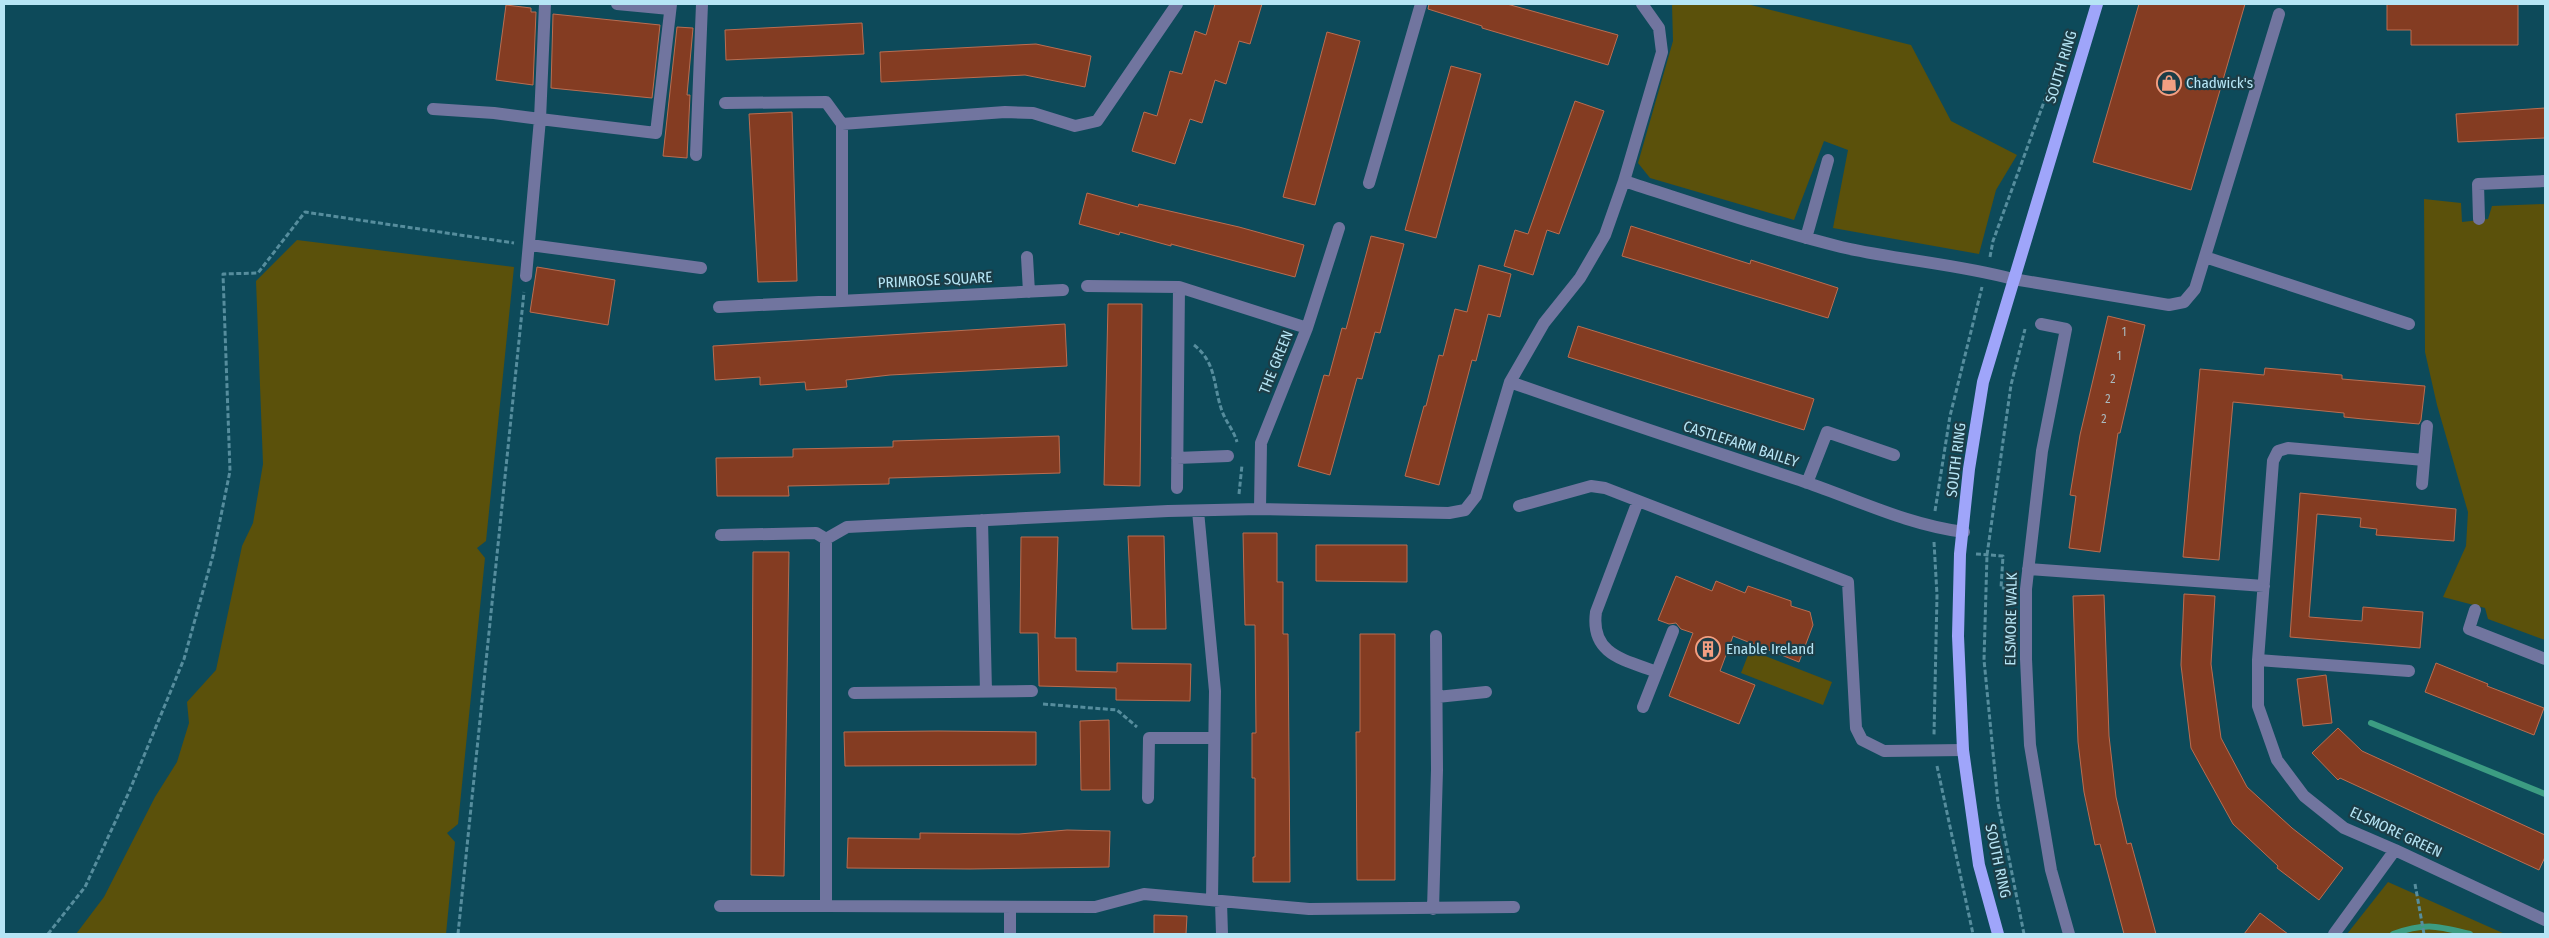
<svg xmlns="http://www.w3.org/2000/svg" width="2549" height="938" viewBox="0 0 2549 938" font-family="'Fira Sans Condensed',sans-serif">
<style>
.green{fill:#5b510b}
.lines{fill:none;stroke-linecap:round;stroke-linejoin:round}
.stream{stroke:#3c9c82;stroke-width:6}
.building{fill:#843c22;stroke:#ba6d51}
.path{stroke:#568d9d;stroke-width:3;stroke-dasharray:5 2.5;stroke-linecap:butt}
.minor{stroke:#71759f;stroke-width:12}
.major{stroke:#9fa5fa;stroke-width:12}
.labels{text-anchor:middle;stroke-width:4.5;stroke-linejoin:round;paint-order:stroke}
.number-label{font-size:12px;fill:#aabbc0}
.street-label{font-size:15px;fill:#b6e5f5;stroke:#1c3d47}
.poi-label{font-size:15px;fill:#b6e5f5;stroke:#1c3d47;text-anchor:start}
</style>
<rect width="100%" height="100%" fill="#0d4a5a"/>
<path class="green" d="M 1672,4 L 1747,4 L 1911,45 L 1951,121 L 2017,155 L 1996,190 L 1979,254 L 1833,228 L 1848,150 L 1824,141 L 1794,220 L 1650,178 L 1638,163 L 1673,41 Z
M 2424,199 L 2461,203 L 2462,222 L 2488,219 L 2492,206 L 2545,204 L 2545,640 L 2488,619 L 2485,608 L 2443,597 L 2466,546 L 2468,512 L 2437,405 L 2425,352 Z
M 297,240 L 514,267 L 486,541 L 477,548 L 485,558 L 458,824 L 447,833 L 455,842 L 446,934 L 76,934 L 104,897 L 155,797 L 177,762 L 189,723 L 187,702 L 216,670 L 242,546 L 253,523 L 263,464 L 256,281 Z
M 1750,650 L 1832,682 L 1823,705 L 1741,673 Z
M 2388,882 L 2505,934 L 2347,934 Z"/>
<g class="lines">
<path class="stream" d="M 2371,723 L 2545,794
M 2393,934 C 2426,922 2437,926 2470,934"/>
</g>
<path class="building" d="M 1215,4 L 1262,4 L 1250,44 L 1239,41 L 1226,84 L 1215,80 L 1202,123 L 1190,119 L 1175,164 L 1132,151 L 1144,112 L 1157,116 L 1170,71 L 1182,74 L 1195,31 L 1206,35 Z
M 1429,4 L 1507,4 L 1618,35 L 1608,65 L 1482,28 L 1482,26 L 1428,9 Z
M 2139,4 L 2245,4 L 2191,190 L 2093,162 Z
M 2387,4 L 2518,4 L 2518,45 L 2411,45 L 2411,30 L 2387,30 Z
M 506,5 L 531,8 L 531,12 L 536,12 L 533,85 L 496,80 Z
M 553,14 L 660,25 L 652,98 L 551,88 Z
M 862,23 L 864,54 L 726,60 L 725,30 Z
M 677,27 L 693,28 L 687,95 L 690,95 L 687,158 L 663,156 Z
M 1327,32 L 1360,41 L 1315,205 L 1283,197 Z
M 1036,44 L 1091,56 L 1085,87 L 1025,75 L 881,82 L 880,52 Z
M 1451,66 L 1481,74 L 1436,238 L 1405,230 Z
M 1575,101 L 1604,111 L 1559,234 L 1547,230 L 1533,275 L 1504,266 L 1515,230 L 1528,234 Z
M 2545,108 L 2545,138 L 2458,142 L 2456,114 Z
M 792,112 L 797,281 L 758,282 L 749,114 Z
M 1087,193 L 1138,207 L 1139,204 L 1239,227 L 1304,245 L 1295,277 L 1171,244 L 1171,246 L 1120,232 L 1119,235 L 1079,224 Z
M 1631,226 L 1750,264 L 1751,260 L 1838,288 L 1828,318 L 1622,256 Z
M 1371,236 L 1404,244 L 1380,333 L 1375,332 L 1362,379 L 1357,378 L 1330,475 L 1298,466 L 1324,375 L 1329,376 L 1342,328 L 1346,329 Z
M 1479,265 L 1511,274 L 1500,317 L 1488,314 L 1476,361 L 1472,360 L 1439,485 L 1405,476 L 1424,406 L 1426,406 L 1439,355 L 1443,356 L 1455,309 L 1467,312 Z
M 537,267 L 615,280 L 608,325 L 530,312 Z
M 1108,304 L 1142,304 L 1140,486 L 1104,485 Z
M 2108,316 L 2145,325 L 2120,433 L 2118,433 L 2100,552 L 2069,548 L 2076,496 L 2070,495 L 2080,435 Z
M 1065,324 L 1067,366 L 890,375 L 846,380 L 847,387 L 806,390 L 805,382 L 760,385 L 760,377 L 715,380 L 713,346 Z
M 1578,326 L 1814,399 L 1804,430 L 1568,357 Z
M 2265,368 L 2342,375 L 2342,379 L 2425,386 L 2421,420 L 2419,424 L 2363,419 L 2344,417 L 2344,413 L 2233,402 L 2219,560 L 2183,557 L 2200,369 L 2264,375 Z
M 1059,436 L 1060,473 L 889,478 L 889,484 L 788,486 L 789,496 L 717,496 L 716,458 L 793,457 L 793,449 L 893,447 L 893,441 Z
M 2300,493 L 2456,509 L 2454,541 L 2376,535 L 2377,529 L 2360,527 L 2361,518 L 2317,514 L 2309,617 L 2362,621 L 2363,607 L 2423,612 L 2420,648 L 2290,637 Z
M 1243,533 L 1277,533 L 1277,582 L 1283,582 L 1283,634 L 1288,634 L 1290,882 L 1253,882 L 1253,857 L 1255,857 L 1255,778 L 1252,778 L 1252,733 L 1256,733 L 1255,625 L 1245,625 Z
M 1128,536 L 1164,536 L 1166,629 L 1132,629 Z
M 1021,537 L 1058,537 L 1055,638 L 1076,638 L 1076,671 L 1117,672 L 1117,663 L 1191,664 L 1190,701 L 1116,700 L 1116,688 L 1039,686 L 1038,633 L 1020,633 Z
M 1316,545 L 1407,545 L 1407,582 L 1316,581 Z
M 753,552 L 789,552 L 784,876 L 751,875 Z
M 1676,576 L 1712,591 L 1716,581 L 1745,593 L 1748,586 L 1791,601 L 1791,606 L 1810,612 L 1813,625 L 1799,662 L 1733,636 L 1720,671 L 1755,685 L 1739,724 L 1669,696 L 1693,633 L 1681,629 L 1676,623 L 1669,624 L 1658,620 Z
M 2184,594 L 2215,596 L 2211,664 L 2221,738 L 2247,787 L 2292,828 L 2343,868 L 2319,900 L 2277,868 L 2278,866 L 2233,824 L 2191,748 L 2181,665 Z
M 2104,595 L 2109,736 L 2116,797 L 2127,844 L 2131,843 L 2156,934 L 2124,934 L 2100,844 L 2095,845 L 2084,792 L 2078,742 L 2073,596 Z
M 1360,634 L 1395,634 L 1395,880 L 1357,880 L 1356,732 L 1360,732 Z
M 2436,663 L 2488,684 L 2487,686 L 2544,708 L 2534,735 L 2425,692 Z
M 2326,675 L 2332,723 L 2303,726 L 2297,679 Z
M 1109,720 L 1110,790 L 1081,790 L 1080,721 Z
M 2338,728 L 2362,751 L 2545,835 L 2545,857 L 2539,870 L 2340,778 L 2338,780 L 2312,753 Z
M 938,731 L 1036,732 L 1036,765 L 845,766 L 844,732 Z
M 1067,830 L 1110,831 L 1109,867 L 970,869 L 847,868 L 848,838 L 920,839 L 920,833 L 1019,834 Z
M 2260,913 L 2288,934 L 2244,934 Z
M 1154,915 L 1187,916 L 1186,934 L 1154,934 Z"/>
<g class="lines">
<path class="path" d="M 1990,257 L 1993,241 L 2067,39
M 1194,345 C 1217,363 1213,386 1222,411 C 1226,422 1234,431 1237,442
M 1239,494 L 1242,465
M 1935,511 L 1950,416 L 1982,287
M 1934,542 L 1937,595 L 1934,735
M 1976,554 L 2003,556 L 2001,588 L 2011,588
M 1043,704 L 1117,710 L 1137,727
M 1937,766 L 1973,934
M 2415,884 L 2424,934
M 48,934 L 85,887 L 129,792 L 184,659 L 213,555 L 230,471 L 223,274 L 258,273 L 305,212 L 514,243
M 458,934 L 524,292
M 2024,934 L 1998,803 L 1984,660 L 1987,555 L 2011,385 L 2025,329"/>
<path class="minor" d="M 545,4 L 540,119 L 656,133 L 671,4
M 617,4 L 670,9
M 1642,4 L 1659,28 L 1662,52 L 1624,181 C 1696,204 1768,229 1841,247 C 1898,260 1957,264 2013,279 L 2169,305 L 2184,302 L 2195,289 L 2279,14
M 725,103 L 826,102 L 842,124 L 1005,112 L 1033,113 L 1075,126 L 1097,121 L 1177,4
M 433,109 L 494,113 L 540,119 L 526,276
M 842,124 L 842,300
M 696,155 L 702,4
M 1369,183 L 1421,4
M 2479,219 L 2478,184 L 2545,181
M 1806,238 L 1828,160
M 530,245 L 701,268
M 1027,257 L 1029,292
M 2205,257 L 2409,324
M 1087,286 L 1179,287 L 1307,328
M 719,307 L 1063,290
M 2041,324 L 2066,329 L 2042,451 L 2026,589 L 2026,659 L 2030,745 L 2051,870 L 2069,934
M 1510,382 C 1608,417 1706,449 1805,482 C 1858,500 1908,525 1964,532
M 1177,458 L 1228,456
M 2424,460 L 2288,448 L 2278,451 L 2273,461 L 2258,660 L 2258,706 L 2277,760 L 2304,796 L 2344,828 L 2395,850 L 2545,920
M 1807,483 L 1827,432 L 1894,455
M 2422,484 L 2427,426
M 1177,488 L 1179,287
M 1638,501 L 1596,612 C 1590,655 1625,660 1657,672
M 1519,506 L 1591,486 L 1605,488 L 1848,582 L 1856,728 L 1862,740 L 1884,751 L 1963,750
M 1260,509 L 1261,443 L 1307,328 L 1339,228
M 1198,511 L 1215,691 L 1212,900
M 982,520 L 986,692
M 721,535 L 816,533 L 826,539 L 847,527 L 1168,511 L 1260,509 L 1449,513 L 1465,510 L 1476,496 L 1510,382 L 1544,323 L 1580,278 L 1605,235 L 1624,181
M 826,539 L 826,906 L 1095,907 L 1144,894 L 1309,909 L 1514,907
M 2028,569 L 2264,586
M 2475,610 L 2469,629 L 2545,659
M 2258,660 L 2409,671
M 854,693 L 1032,691
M 1437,697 L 1486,692
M 1643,707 L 1673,631
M 1148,798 L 1149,738 L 1214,738
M 1221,902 L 1222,934
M 720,906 L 826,906
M 1010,908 L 1010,934
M 1433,909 L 1437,770 L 1436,636
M 2334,934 L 2395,850"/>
<path class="major" d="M 1998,934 L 1979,865 L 1963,750 L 1958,636 L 1960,554 L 1969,469 L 1983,382 L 2097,4"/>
</g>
<defs>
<symbol id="shop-ring" viewBox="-11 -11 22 22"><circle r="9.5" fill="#1c3d47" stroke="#f39f82" stroke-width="1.5"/><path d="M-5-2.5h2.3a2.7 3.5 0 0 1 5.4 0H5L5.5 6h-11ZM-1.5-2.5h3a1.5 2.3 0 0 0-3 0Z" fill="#f39f82"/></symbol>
<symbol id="building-ring" viewBox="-11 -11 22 22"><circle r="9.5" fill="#1c3d47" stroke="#f39f82" stroke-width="1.5"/><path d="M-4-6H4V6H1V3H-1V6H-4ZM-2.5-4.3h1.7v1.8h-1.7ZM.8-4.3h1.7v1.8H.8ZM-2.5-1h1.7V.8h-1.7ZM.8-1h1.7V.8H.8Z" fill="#f39f82"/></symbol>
</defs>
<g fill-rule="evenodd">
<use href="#shop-ring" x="2155" y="69" width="28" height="28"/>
<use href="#building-ring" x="1694" y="635" width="28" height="28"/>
</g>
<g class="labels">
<g class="number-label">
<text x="2124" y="336">1</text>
<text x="2119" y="360">1</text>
<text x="2113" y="383">2</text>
<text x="2108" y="403">2</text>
<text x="2104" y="423">2</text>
</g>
<g class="street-label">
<text transform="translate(2061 67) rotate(-73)" y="5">SOUTH RING</text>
<text transform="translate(935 280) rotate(-3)" y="5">PRIMROSE SQUARE</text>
<text transform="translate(1276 362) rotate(-68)" y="5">THE GREEN</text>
<text transform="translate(1741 444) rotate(18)" y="5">CASTLEFARM BAILEY</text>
<text transform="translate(1956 460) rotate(-83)" y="5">SOUTH RING</text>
<text transform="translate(2011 619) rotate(-89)" y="5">ELSMORE WALK</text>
<text transform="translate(2396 832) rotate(25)" y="5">ELSMORE GREEN</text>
<text transform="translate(1998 861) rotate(78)" y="5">SOUTH RING</text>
</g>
<g class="poi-label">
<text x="2186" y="88">Chadwick's</text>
<text x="1726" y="654">Enable Ireland</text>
</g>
</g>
<rect width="2549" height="938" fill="none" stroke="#b6e5f5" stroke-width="10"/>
</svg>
